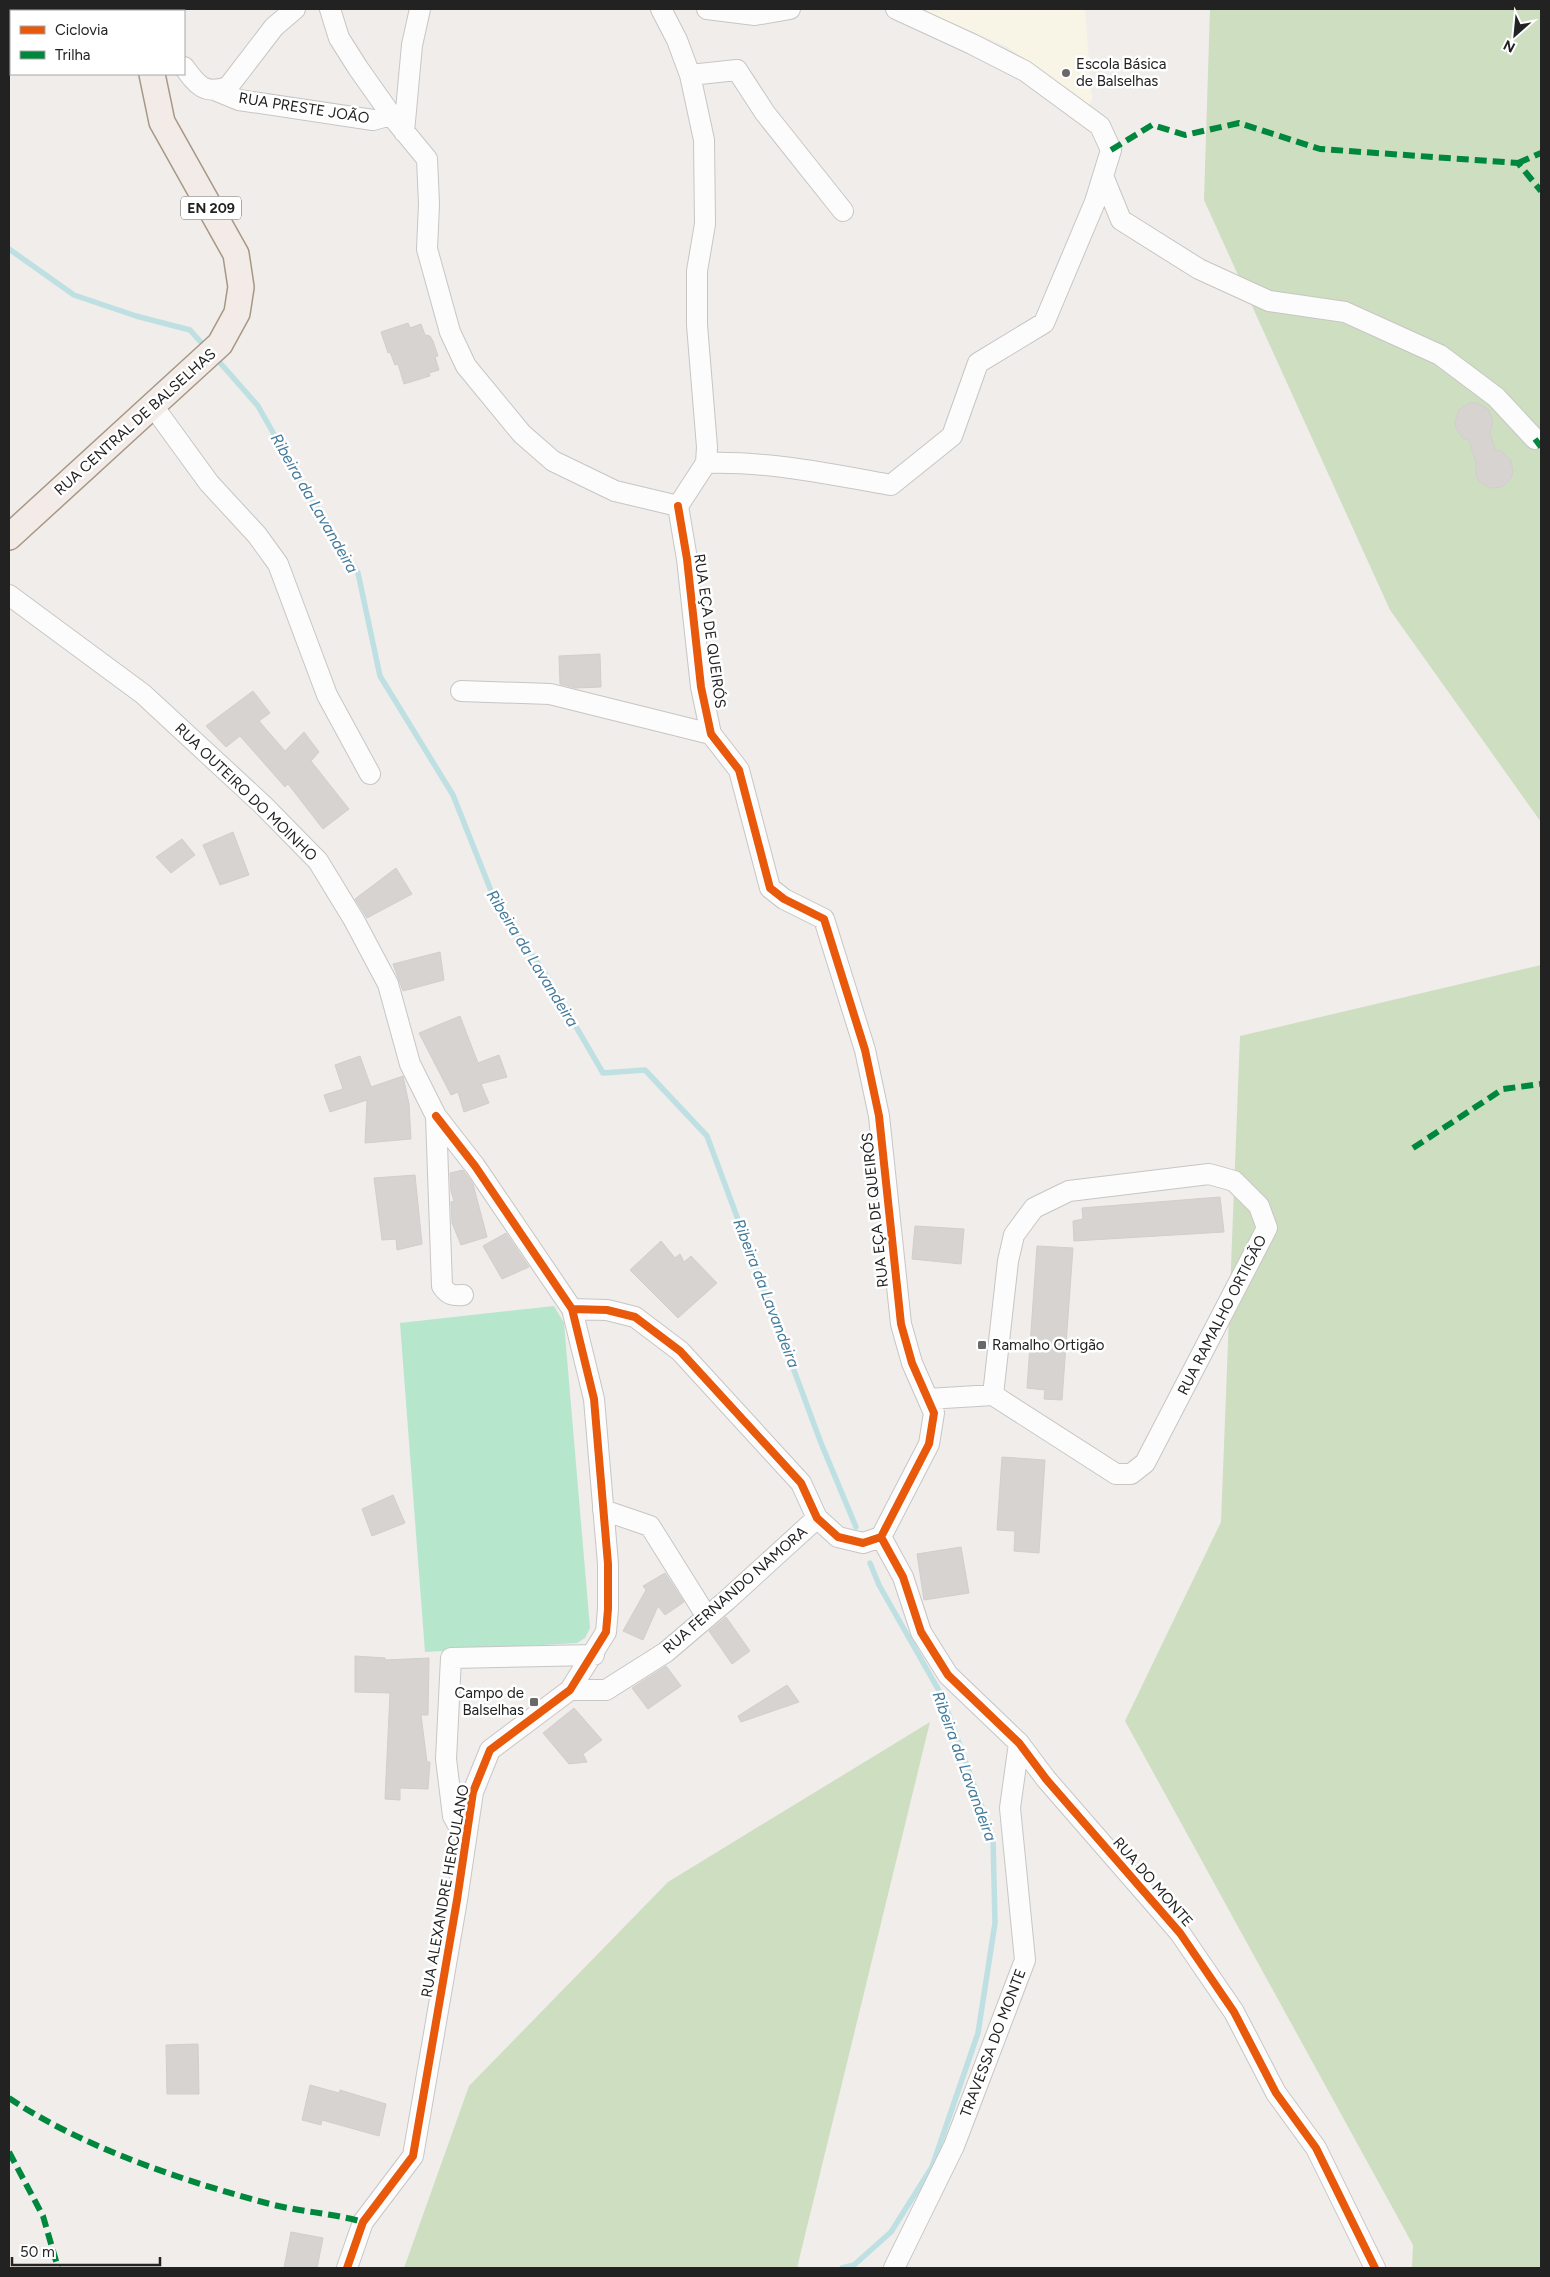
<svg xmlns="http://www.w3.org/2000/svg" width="1550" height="2277" viewBox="0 0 1550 2277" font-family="Figtree,sans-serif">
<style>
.education{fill:#f8f5e7}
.forest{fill:#cedec0}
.pitch{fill:#b6e6cc}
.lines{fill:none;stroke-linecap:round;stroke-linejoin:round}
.stream{stroke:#bee0e2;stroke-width:5.5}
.building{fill:#d7d3d1;stroke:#d3cecb}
.minor-casing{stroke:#c7c6c5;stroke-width:22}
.major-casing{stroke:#a79886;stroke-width:28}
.minor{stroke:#fdfcfc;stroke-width:20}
.major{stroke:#f2ebe7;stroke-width:25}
.quiet{stroke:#00873e;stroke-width:6;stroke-dasharray:12 6;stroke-linecap:butt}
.cycleway-casing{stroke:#fff;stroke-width:11}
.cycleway{stroke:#e8590c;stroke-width:8}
.poi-dot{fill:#6a6968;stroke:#fff;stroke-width:2}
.labels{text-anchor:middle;stroke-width:5;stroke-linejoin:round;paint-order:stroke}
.shield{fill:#fff;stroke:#646464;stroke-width:1}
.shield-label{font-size:14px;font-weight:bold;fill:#222}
.poi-label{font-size:15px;fill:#222;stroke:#fff;text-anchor:start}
.street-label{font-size:15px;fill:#222;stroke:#fff}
.water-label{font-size:16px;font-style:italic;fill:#427a9c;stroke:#fff}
</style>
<rect width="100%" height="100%" fill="#f0edea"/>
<path class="education" d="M 920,9 L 1085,9 L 1092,99 L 1088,108 L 1008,47 Z"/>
<path class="forest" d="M 1210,9 L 1541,9 L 1541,822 L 1390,610 L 1204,200 Z
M 1541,965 L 1541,2268 L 1412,2268 L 1413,2245 L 1125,1721 L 1221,1522 L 1240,1036 Z
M 930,1722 L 797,2268 L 404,2268 L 469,2086 L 668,1882 Z"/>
<path class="pitch" d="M 554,1306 L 564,1323 L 590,1628 L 585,1638 L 577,1643 L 425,1652 L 400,1323 Z"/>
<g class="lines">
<path class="stream" d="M 9,249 L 74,295 L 136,316 L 190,330 L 207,349
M 215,357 L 258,406 L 301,482 L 358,573 L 380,676 L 453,795 L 495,901 L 546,975 L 603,1073 L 645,1070 L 707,1136 L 821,1443 L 856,1527
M 842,2268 L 854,2265 L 891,2232 L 932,2167 L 978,2033 L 995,1923 L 993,1838 L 942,1696 L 879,1585 L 870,1563"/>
</g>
<path class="building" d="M 408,323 L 410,328 L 421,324 L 425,335 L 430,336 L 433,341 L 438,356 L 435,357 L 439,370 L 429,373 L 430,376 L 404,384 L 398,364 L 395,365 L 390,352 L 388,353 L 381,332 Z
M 1470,403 L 1477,403 L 1488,409 L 1493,421 L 1490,433 L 1495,450 L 1501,451 L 1511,460 L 1513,472 L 1511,478 L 1502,487 L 1490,488 L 1479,481 L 1476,476 L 1476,463 L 1469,440 L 1463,438 L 1456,428 L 1455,422 L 1459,410 Z
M 600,654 L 601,687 L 575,688 L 560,684 L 559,656 Z
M 253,691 L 270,713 L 259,721 L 285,751 L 304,732 L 319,752 L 311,761 L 349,809 L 323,829 L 288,784 L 285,787 L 240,736 L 226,747 L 206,726 Z
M 233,832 L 249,875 L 220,885 L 203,845 Z
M 182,839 L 195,855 L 171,873 L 156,857 Z
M 396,868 L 412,894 L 367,918 L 355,899 Z
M 440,952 L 444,980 L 403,991 L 393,964 Z
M 460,1016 L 478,1063 L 499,1055 L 507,1077 L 481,1084 L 489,1103 L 464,1112 L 458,1092 L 451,1095 L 419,1033 Z
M 360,1056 L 371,1087 L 403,1076 L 409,1104 L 411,1139 L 365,1143 L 367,1100 L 330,1112 L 324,1095 L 343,1089 L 335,1065 Z
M 463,1170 L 473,1184 L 487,1237 L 461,1245 L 452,1223 L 451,1202 L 454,1201 L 451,1191 L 450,1173 Z
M 415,1175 L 422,1244 L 397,1250 L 396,1239 L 382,1240 L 374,1178 Z
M 1220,1197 L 1224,1232 L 1074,1241 L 1073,1221 L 1083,1219 L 1082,1208 Z
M 915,1226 L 964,1229 L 961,1264 L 912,1259 Z
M 506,1233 L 529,1267 L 502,1279 L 483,1246 Z
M 661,1241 L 675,1258 L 680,1254 L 684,1262 L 691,1256 L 717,1283 L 678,1318 L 630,1270 Z
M 1037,1246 L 1073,1248 L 1062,1400 L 1044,1399 L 1045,1390 L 1027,1388 Z
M 1002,1457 L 1045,1460 L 1039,1553 L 1014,1551 L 1015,1531 L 997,1530 Z
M 393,1495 L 405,1523 L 372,1536 L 362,1509 Z
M 961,1547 L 969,1593 L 924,1600 L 917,1554 Z
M 665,1573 L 684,1602 L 665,1615 L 658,1606 L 643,1640 L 623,1631 L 646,1590 L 643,1586 Z
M 726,1617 L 750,1651 L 732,1664 L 709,1631 Z
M 355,1656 L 385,1658 L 385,1660 L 429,1658 L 428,1715 L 421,1715 L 427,1762 L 430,1762 L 428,1789 L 400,1788 L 400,1800 L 385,1799 L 390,1693 L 355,1692 Z
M 666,1666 L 681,1686 L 648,1709 L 632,1688 Z
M 787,1685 L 799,1702 L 741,1722 L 738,1716 Z
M 574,1708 L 602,1740 L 583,1754 L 587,1762 L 569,1764 L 543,1733 Z
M 198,2044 L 199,2094 L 167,2094 L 166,2045 Z
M 310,2085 L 339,2093 L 340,2090 L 386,2104 L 379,2136 L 322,2120 L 321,2125 L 302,2120 Z
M 291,2232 L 323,2238 L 317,2268 L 284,2268 Z"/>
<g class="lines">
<defs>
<path id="minor" d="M 114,9 L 127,11
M 330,9 L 339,38 L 358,68 L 394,119 L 427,159 L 429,204 L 427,249 L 450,332 L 466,366 L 522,434 L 553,461 L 615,491 L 678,506
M 661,9 L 677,40 L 690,75 L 704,140 L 705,224 L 697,271 L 697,325 L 707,447 L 706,463 L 678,506
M 707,9 L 755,15 L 790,9
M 13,11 L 23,9
M 184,67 C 197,85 204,95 228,87 L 274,27 L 295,9
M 690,75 L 737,70 L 765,113 L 843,211
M 217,91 L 239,100 L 373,120 L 391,115
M 404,132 L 412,45 L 420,9
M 1103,176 L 1121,220 L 1199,269 L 1269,301 L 1345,312 L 1440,355 L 1496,397 L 1535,439
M 153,406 L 209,483 L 257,535 L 278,564 L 327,695 L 370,774
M 706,463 C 768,461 830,474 891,485 L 952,436 L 978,363 L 1044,323 L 1095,202 L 1111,150 L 1100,126 L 1025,71 L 972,44 L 896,9
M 9,595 L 143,694 L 263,805 L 318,861 L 354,920 L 388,984 L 410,1064 L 436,1116 L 442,1286 C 448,1295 453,1296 463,1295
M 461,691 L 550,694 L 711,734
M 572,1309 L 607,1310 L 635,1317 L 680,1351 L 801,1483 L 817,1518 L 838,1537 L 863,1543 L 881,1537 L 929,1444 L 934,1413 L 912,1363 L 901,1324 L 879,1116 L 865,1050 L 824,919 L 784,899 L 770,888 L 739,770 L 711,734 L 701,687 L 687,559 L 678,506
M 928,1399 L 993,1395 L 1116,1474 L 1131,1474 L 1145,1463 L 1267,1228 L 1259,1206 L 1234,1181 L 1209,1174 L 1069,1191 L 1034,1208 L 1014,1235 L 1008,1261 L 993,1395
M 603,1510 L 650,1526 L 707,1617
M 881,1537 L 903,1577 L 921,1632 L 948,1675 L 1019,1743 L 1046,1779 L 1180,1933 L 1234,2012 L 1276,2093 L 1316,2148 L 1375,2268
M 570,1690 L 606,1690 L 666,1652 L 726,1601 L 817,1518
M 466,1839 L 453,1816 L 446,1759 L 451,1658 L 594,1655
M 347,2268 L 363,2222 L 413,2156 L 457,1900 L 473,1792 L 490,1750 L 570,1690 L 606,1632 L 608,1609 L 608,1564 L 594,1399 L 572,1309 L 475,1166 L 436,1116
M 894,2268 L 954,2146 L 1025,1960 L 1010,1808 L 1019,1743"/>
<path id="major" d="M 162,11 L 163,9
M 9,537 L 220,344 L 237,313 L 241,287 L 236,254 L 162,122 L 152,74"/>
</defs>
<use href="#minor" class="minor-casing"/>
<use href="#major" class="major-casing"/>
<use href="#minor" class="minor"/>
<use href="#major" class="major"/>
<path class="quiet" d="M 1111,150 L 1152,125 L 1185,135 L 1239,123 L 1320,149 L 1518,163 L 1541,191
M 1518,163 L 1541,153
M 1535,439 L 1541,447
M 1413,1148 L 1503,1089 L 1541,1084
M 9,2098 C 81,2147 186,2182 270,2204 C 301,2212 332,2213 363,2222
M 9,2152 L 43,2216 L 58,2268"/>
<defs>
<path id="cycleway" d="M 572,1309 L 607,1310 L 635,1317 L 680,1351 L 801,1483 L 817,1518 L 838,1537 L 863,1543 L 881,1537 L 929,1444 L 934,1413 L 912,1363 L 901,1324 L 879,1116 L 865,1050 L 824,919 L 784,899 L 770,888 L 739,770 L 711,734 L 701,687 L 687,559 L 678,506
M 881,1537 L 903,1577 L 921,1632 L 948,1675 L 1019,1743 L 1046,1779 L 1180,1933 L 1234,2012 L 1276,2093 L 1316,2148 L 1375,2268
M 347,2268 L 363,2222 L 413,2156 L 457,1900 L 473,1792 L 490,1750 L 570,1690 L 606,1632 L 608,1609 L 608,1564 L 594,1399 L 572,1309 L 475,1166 L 436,1116"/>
</defs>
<use href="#cycleway" class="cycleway-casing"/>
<use href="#cycleway" class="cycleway"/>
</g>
<g class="poi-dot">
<circle cx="1066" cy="73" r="5"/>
<rect x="977" y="1340" width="10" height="10" rx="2.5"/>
<rect x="529" y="1697" width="10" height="10" rx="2.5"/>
</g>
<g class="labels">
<rect class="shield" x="181" y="196.5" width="60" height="23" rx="4"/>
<g class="shield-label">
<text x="211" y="213">EN 209</text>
</g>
<g class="poi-label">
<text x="1076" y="69">Escola Básica<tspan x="1076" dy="17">de Balselhas</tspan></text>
<text x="992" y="1350">Ramalho Ortigão</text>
<text x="524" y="1698" text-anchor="end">Campo de<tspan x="524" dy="17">Balselhas</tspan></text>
</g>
<g class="street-label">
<text transform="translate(304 108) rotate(9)" y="5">RUA PRESTE JOÃO</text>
<text transform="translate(135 422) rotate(-42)" y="5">RUA CENTRAL DE BALSELHAS</text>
<text transform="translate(710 631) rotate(82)" y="5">RUA EÇA DE QUEIRÓS</text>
<text transform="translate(246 792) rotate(44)" y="5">RUA OUTEIRO DO MOINHO</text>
<text transform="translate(875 1210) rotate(-96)" y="5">RUA EÇA DE QUEIRÓS</text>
<text transform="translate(1222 1315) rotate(-63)" y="5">RUA RAMALHO ORTIGÃO</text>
<text transform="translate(735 1590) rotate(-41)" y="5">RUA FERNANDO NAMORA</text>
<text transform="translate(1153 1882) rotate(49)" y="5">RUA DO MONTE</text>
<text transform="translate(445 1891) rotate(-80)" y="5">RUA ALEXANDRE HERCULANO</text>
<text transform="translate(993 2043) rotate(-69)" y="5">TRAVESSA DO MONTE</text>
</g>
<g class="water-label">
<text transform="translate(315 503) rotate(60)" y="6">Ribeira da Lavandeira</text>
<text transform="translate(533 958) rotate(58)" y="6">Ribeira da Lavandeira</text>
<text transform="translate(767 1293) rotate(69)" y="6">Ribeira da Lavandeira</text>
<text transform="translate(965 1766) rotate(70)" y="6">Ribeira da Lavandeira</text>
</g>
</g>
<rect width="1550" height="2277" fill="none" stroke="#222222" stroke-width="20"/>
<rect x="10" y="10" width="175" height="65" fill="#ffffff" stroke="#a7a7a7"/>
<rect x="20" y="26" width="25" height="8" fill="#e8590c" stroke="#a7a7a7"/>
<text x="55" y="35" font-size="15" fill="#222222">Ciclovia</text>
<rect x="20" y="51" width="25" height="8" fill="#00873e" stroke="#a7a7a7"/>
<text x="55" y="60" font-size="15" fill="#222222">Trilha</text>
<g transform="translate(1515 35) rotate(207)" stroke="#ffffff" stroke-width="4" paint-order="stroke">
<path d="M0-4L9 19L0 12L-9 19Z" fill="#222222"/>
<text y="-8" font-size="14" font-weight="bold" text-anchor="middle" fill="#222222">N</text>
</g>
<path d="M12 2257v8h148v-8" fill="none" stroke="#222222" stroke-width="2.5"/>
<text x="20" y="2257" font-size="15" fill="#222222" stroke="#ffffff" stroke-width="4" paint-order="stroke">50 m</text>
</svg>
